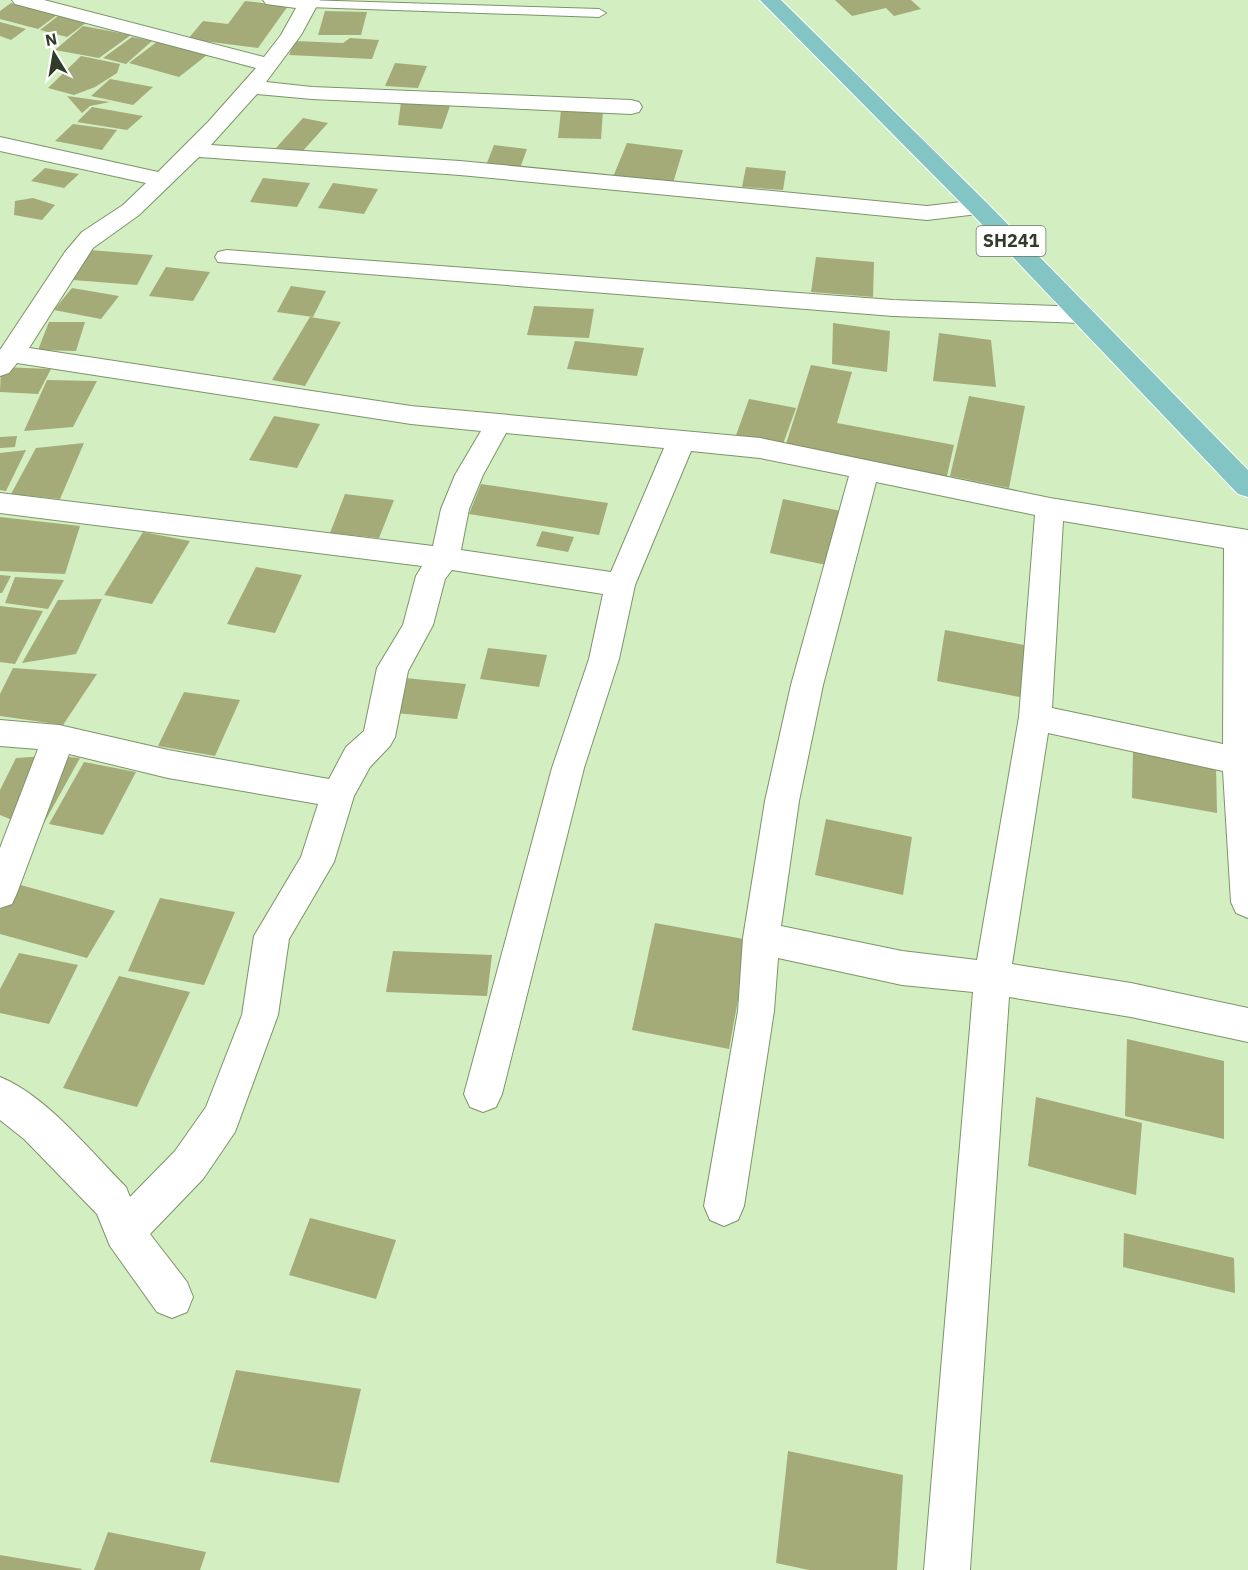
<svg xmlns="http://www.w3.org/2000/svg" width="1248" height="1570" viewBox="0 0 1248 1570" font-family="'IBM Plex Sans',sans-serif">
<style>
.building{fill:#a5aa79}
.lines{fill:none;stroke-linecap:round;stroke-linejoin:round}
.lane-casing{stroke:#7c946a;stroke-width:2}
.street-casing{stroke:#7c946a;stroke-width:2}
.primary-casing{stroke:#fff;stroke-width:2}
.lane{fill:#fff;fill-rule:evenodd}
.street{fill:#fff;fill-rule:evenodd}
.primary{fill:#83c5c4;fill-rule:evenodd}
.labels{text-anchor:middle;stroke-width:4.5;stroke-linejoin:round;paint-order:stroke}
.shield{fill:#fff;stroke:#6f7669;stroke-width:1.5}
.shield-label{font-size:18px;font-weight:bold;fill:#313b29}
</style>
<rect width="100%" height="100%" fill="#d3eec0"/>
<path class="building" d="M 835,0 L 911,0 L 921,9 L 894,16 L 886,8 L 852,16 Z
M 245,1 L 288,6 L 258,48 L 188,39 L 203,21 L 228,24 Z
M 11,3 L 57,15 L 38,29 L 0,19 L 0,11 Z
M 325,11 L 367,12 L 361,35 L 318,35 Z
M 58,16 L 87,22 L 67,37 L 40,30 Z
M 0,22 L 26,29 L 11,40 L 0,36 Z
M 83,26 L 131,35 L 99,58 L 55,50 Z
M 132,37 L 152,41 L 126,64 L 103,58 Z
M 350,38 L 379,40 L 372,59 L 289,55 L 295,41 L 343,43 Z
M 158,41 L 207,55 L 179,77 L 129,63 Z
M 81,56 L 120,64 L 117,73 L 95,87 L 74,95 L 48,88 Z
M 395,63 L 427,66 L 418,88 L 385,86 Z
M 110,79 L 153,87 L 133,105 L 91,96 Z
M 67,96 L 110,102 L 90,106 L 82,113 Z
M 401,102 L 450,106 L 442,129 L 398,125 Z
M 92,107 L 143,116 L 127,130 L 77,122 Z
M 561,110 L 603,111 L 601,139 L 558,138 Z
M 303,118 L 328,123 L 301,153 L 276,148 Z
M 73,124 L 117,130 L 102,150 L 55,141 Z
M 627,143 L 683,150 L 673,183 L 613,177 Z
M 494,145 L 527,149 L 519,171 L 485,168 Z
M 746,167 L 786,171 L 783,190 L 742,187 Z
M 45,168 L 79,174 L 64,188 L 31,181 Z
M 263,178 L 310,183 L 297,207 L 250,202 Z
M 333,183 L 378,189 L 364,214 L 318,208 Z
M 33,198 L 55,205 L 42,220 L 14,215 L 15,201 Z
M 89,250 L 153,255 L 137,285 L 73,280 Z
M 816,257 L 874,262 L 873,297 L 811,292 Z
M 166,267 L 210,272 L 193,301 L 149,296 Z
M 291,286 L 326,291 L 313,317 L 277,312 Z
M 72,288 L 119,296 L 101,319 L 54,310 Z
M 534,306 L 594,309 L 589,338 L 527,335 Z
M 310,317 L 341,322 L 305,386 L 272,380 Z
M 49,322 L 85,322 L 76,351 L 38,350 Z
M 833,323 L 890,331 L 887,372 L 832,364 Z
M 939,333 L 991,340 L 996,387 L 933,381 Z
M 575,341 L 644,348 L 637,376 L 567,369 Z
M 811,365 L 852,372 L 837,423 L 954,445 L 946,480 L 785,447 Z
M 1,367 L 51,369 L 38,394 L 0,392 Z
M 47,380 L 97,381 L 73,427 L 24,431 Z
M 969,396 L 1025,406 L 1009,488 L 950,476 Z
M 749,399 L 796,408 L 782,447 L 735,438 Z
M 274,416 L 320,424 L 297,468 L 249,460 Z
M 17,436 L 15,447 L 0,448 L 0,437 Z
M 84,443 L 60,499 L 11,494 L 36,448 Z
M 26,450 L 6,491 L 0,490 L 0,453 Z
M 481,484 L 608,503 L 599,535 L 469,514 Z
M 345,494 L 394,500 L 379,538 L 330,533 Z
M 783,499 L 841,511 L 826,565 L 770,553 Z
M 0,517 L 80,526 L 65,574 L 0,571 Z
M 542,531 L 574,537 L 568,552 L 536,546 Z
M 143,532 L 190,541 L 152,604 L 104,595 Z
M 256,567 L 302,575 L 275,633 L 227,624 Z
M 0,575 L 11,576 L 2,593 L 0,593 Z
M 15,577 L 64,580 L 48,609 L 5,603 Z
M 102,599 L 76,654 L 22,663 L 58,600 Z
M 0,606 L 43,611 L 15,664 L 0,662 Z
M 945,630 L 1035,647 L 1030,699 L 937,681 Z
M 488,648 L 547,655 L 539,687 L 480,679 Z
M 13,668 L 97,674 L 63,725 L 0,716 L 0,694 Z
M 405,678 L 466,684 L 457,719 L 396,713 Z
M 184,692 L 240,700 L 215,756 L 158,746 Z
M 1133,750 L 1216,764 L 1217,813 L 1132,798 Z
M 47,756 L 22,824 L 0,815 L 0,790 L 16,758 Z
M 56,756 L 80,758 L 43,825 L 30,826 Z
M 84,762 L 136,772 L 103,835 L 49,824 Z
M 826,819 L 912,837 L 903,895 L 815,875 Z
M 17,884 L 115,911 L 87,958 L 0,934 L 0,910 Z
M 160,898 L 235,912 L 204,985 L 128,971 Z
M 655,923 L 749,940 L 729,1049 L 632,1030 Z
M 393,951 L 492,955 L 487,996 L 386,992 Z
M 19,953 L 78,965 L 49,1024 L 0,1013 L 0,989 Z
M 119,976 L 190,992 L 137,1107 L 63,1088 Z
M 1127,1039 L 1224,1061 L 1224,1139 L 1125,1116 Z
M 1036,1097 L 1142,1123 L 1136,1195 L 1028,1166 Z
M 310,1218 L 396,1240 L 376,1299 L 289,1275 Z
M 1124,1233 L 1234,1258 L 1235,1293 L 1123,1267 Z
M 236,1370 L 361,1389 L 339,1483 L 210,1462 Z
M 788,1451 L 903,1475 L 897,1570 L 809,1570 L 776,1563 Z
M 108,1532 L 206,1552 L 200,1570 L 94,1570 Z
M 0,1555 L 82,1569 L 81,1570 L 0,1570 Z"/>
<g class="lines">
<defs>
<path id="lane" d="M 303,0 L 599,9 L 606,13 L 599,17 L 308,7 L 303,6 L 301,3 Z"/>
<path id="street" d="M 12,0 L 44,0 L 264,57 L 281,35 L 296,8 L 266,4 L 263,0 L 320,0 L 301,35 L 266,82 L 312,87 L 631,100 L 639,102 L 642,107 L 639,112 L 631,114 L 312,99 L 257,94 L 211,145 L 460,161 L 927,206 L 978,200 L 986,202 L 990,207 L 986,212 L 978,214 L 927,220 L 460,175 L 199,157 L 139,215 L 93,248 L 29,348 L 411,406 L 760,438 L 1050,498 L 1248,530 L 1248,918 L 1236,913 L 1231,902 L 1223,771 L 1048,733 L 1012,964 L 1131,983 L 1248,1008 L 1248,1042 L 1131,1017 L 1009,997 L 970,1570 L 924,1570 L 973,992 L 902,985 L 778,958 L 774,1011 L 744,1206 L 738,1220 L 724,1226 L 710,1220 L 704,1206 L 738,1011 L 743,938 L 765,801 L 791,685 L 849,476 L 760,458 L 691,451 L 635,585 L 619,659 L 584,768 L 502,1094 L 496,1107 L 483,1112 L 470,1107 L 464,1094 L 552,768 L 589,659 L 603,594 L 452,570 L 445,579 L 433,625 L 408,671 L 395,737 L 390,746 L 370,767 L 354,796 L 334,862 L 289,939 L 278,1015 L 235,1132 L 203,1179 L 150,1234 L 187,1282 L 193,1297 L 187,1312 L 172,1318 L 157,1312 L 110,1246 L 97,1214 L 24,1139 L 0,1120 L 0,1077 C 47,1096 90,1151 126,1187 L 130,1197 L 175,1151 L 206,1107 L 242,1015 L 254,936 L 301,857 L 318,804 L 168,778 L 69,754 L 17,893 L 12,904 L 0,908 L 0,848 L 38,749 L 0,746 L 0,720 L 59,725 L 168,750 L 329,779 L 346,747 L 364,731 L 377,668 L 403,625 L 416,576 L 422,566 L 0,513 L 0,493 L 433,546 L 441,509 L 455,475 L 481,431 L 411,424 L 17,363 L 9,373 L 0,376 L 0,350 L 65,252 L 82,232 L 123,205 L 146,183 L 0,151 L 0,137 L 158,172 L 208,122 L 256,68 L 15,4 ZM 506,433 L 664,448 L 611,572 L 461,550 L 469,509 L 483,475 ZM 876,482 L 1035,515 L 1019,717 L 977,960 L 902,951 L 781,926 L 799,801 L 823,685 ZM 1063,521 L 1224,548 L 1223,744 L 1052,708 Z
M 227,250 L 893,300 L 1082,307 L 1091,309 L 1095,315 L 1091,321 L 1082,323 L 893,316 L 218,262 L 215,257 L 218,252 Z"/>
<path id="primary" d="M 760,0 L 781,0 L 986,202 L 1248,470 L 1248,497 L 1238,494 L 970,212 Z"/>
</defs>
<use href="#lane" class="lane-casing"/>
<use href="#street" class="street-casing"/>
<use href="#primary" class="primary-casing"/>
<use href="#lane" class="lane"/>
<use href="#street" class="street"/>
<use href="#primary" class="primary"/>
</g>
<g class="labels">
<rect class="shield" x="976.5" y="226" width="69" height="30" rx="4.5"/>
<g class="shield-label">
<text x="1011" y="247">SH241</text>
</g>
</g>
<g transform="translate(54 54) rotate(349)" stroke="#ffffff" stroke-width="4.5" paint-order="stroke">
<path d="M0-4.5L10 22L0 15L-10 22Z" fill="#313b29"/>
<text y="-9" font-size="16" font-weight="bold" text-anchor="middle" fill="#313b29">N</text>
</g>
</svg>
